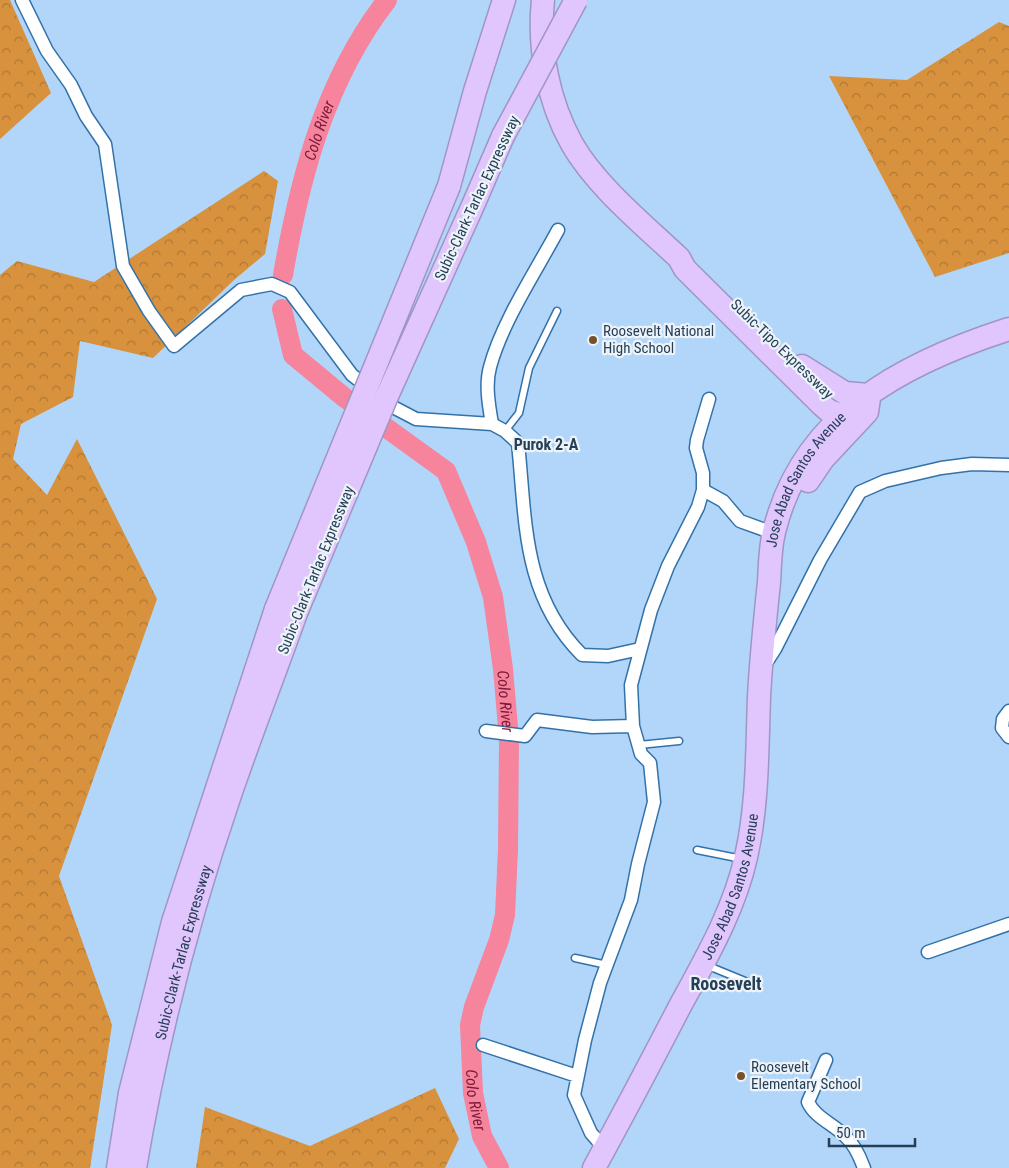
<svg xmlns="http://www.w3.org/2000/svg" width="1009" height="1168" viewBox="0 0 1009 1168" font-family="'Roboto Condensed',sans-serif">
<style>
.forest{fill:url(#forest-crowns)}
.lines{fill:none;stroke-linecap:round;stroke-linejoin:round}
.river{stroke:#f5849c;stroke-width:20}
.lane-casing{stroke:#3372a8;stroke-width:9}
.street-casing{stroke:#3372a8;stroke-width:15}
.highway-casing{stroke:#9f96c3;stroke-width:25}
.lane{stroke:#fff;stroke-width:6}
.street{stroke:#fff;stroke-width:12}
.highway{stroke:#e1c5fd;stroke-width:22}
.highway-bridge-casing{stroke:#9f96c3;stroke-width:25;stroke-linecap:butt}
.highway-bridge{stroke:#e1c5fd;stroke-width:22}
.poi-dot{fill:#75522a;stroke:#edf3f9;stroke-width:2}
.labels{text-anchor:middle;stroke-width:4.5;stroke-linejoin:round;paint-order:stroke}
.street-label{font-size:15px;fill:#253f57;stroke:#edf3f9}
.poi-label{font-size:15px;fill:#253f57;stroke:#edf3f9;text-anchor:start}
.water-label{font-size:16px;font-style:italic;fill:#7d1939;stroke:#edf3f9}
.neighbourhood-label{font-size:16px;font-weight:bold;fill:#253f57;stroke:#edf3f9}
.quarter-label{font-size:18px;font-weight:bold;fill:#253f57;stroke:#edf3f9}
</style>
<defs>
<pattern id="forest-crowns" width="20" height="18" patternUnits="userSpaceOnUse" patternTransform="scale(1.25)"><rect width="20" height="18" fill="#d8913c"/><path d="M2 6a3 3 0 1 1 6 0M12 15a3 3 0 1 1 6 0" fill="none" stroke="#af7835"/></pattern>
</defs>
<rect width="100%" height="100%" fill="#b1d6fa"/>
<path class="forest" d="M 0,0 L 10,0 L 51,93 L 0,139 Z
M 999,22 L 1009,26 L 1009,253 L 935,277 L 829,76 L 907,80 Z
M 264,171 L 278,181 L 265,254 L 234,280 L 153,358 L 80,341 L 73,397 L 21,424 L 13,459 L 47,495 L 77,439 L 157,599 L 59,876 L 112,1025 L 90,1168 L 0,1168 L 0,275 L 17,261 L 94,282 Z
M 435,1088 L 459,1139 L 445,1168 L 196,1168 L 205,1107 L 310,1146 Z"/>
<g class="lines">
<g class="river">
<path id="s1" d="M 283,275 C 300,177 325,80 387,0"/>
<path id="s2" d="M 282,309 L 293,355 L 345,398 L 446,471 L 476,542 L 493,597 L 503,669 L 509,739 L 508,849 L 505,915 L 499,940 L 474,1007 L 470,1025 L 473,1093 L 482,1136 L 499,1168"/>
</g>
<defs>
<path id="lane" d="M 505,431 L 519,413 L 529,368 L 557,311
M 639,745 L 679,741
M 697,850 L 742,859
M 575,958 L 607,965
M 706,965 L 745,981"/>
<path id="street" d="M 22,0 L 47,51 L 71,85 L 86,116 L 105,144 L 123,266 L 149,311 L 174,346 L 241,290 L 272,284 L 290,292 L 352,375 L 395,408 L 416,419 L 492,424 L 505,431 L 518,443 C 526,520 522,595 582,655 L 608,656 L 640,649
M 492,424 C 489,406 485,385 490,367 C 502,322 536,271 558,230
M 703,490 L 723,501 L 740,521 L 773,533
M 764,666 L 775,649 L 820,560 L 860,492 L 885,481 L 941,468 L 972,464 L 1009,465
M 1009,711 L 1003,719 L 1002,728 L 1009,737
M 486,731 L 525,736 L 537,720 L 592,727 L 633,726
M 928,952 L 1009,924
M 483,1045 L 577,1076
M 826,1060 L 808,1102 C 815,1118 834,1124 846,1137 C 855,1145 860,1157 864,1168
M 605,1149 L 591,1133 L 574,1095 L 585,1040 L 600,983 L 631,900 L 638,864 L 654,802 L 650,763 L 641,754 L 633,726 L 631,685 L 651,610 L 668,566 L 698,507 L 703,490 L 703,473 L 696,448 L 697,440 L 709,399"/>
<g id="highway">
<path d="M 543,0 C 538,49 548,101 572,144 C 596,186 644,225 679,258 L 685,269 L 822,405 L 829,411 L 842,415"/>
<path d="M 449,186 L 475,91 L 504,0"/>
<path d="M 474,203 L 503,136"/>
<path d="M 802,366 L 845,393 L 869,395"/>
<path d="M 808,481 L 823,459 L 867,412 L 869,398"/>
<path d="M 118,1168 L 130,1093 L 173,922 L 276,609"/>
<path id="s3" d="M 135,1168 C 156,1043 188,918 229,798 C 250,736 274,675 296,613"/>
<path id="s4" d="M 594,1168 C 623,1115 651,1062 679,1008 C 705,960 734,911 746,857 C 758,804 757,751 759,697 C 761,658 765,620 769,582 C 770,565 770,548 774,532 C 802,415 903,363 1009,329"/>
</g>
</defs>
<use href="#lane" class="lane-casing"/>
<use href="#street" class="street-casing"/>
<use href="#highway" class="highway-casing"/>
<use href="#lane" class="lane"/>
<use href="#street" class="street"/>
<use href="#highway" class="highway"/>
<defs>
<path id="highway-bridge" d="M 503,136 L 576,0
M 276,609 L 449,186
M 296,613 L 387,396 L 474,203"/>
</defs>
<use href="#highway-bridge" class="highway-bridge-casing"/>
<use href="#highway-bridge" class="highway-bridge"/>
</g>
<g class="poi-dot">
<circle cx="593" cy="340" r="5"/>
<circle cx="741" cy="1076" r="5"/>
</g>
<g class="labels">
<g class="street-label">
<text transform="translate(477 198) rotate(-65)" y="5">Subic-Clark-Tarlac Expressway</text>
<text transform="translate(782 349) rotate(44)" y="5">Subic-Tipo Expressway</text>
<text dy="5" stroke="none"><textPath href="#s4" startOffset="735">Jose Abad Santos Avenue</textPath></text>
<text transform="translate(316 570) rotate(-68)" y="5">Subic-Clark-Tarlac Expressway</text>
<text dy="5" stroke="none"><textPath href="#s4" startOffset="314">Jose Abad Santos Avenue</textPath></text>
<text dy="5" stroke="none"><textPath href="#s3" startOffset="221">Subic-Clark-Tarlac Expressway</textPath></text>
</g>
<g class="poi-label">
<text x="603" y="336">Roosevelt National<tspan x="603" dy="17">High School</tspan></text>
<text x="751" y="1072">Roosevelt<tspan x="751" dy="17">Elementary School</tspan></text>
</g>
<g class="water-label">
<text dy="6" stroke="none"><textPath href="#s1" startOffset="149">Colo River</textPath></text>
<text dy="6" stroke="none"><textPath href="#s2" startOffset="479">Colo River</textPath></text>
<text dy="6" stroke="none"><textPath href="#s2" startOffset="884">Colo River</textPath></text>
</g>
<g class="neighbourhood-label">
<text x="546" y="450">Purok 2-A</text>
</g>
<g class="quarter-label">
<text x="726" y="990">Roosevelt</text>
</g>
</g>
<path d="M829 1138v8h86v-8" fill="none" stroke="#253f57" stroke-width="2.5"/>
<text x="836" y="1138" font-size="15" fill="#253f57" stroke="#edf3f9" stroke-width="4" paint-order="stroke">50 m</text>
</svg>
